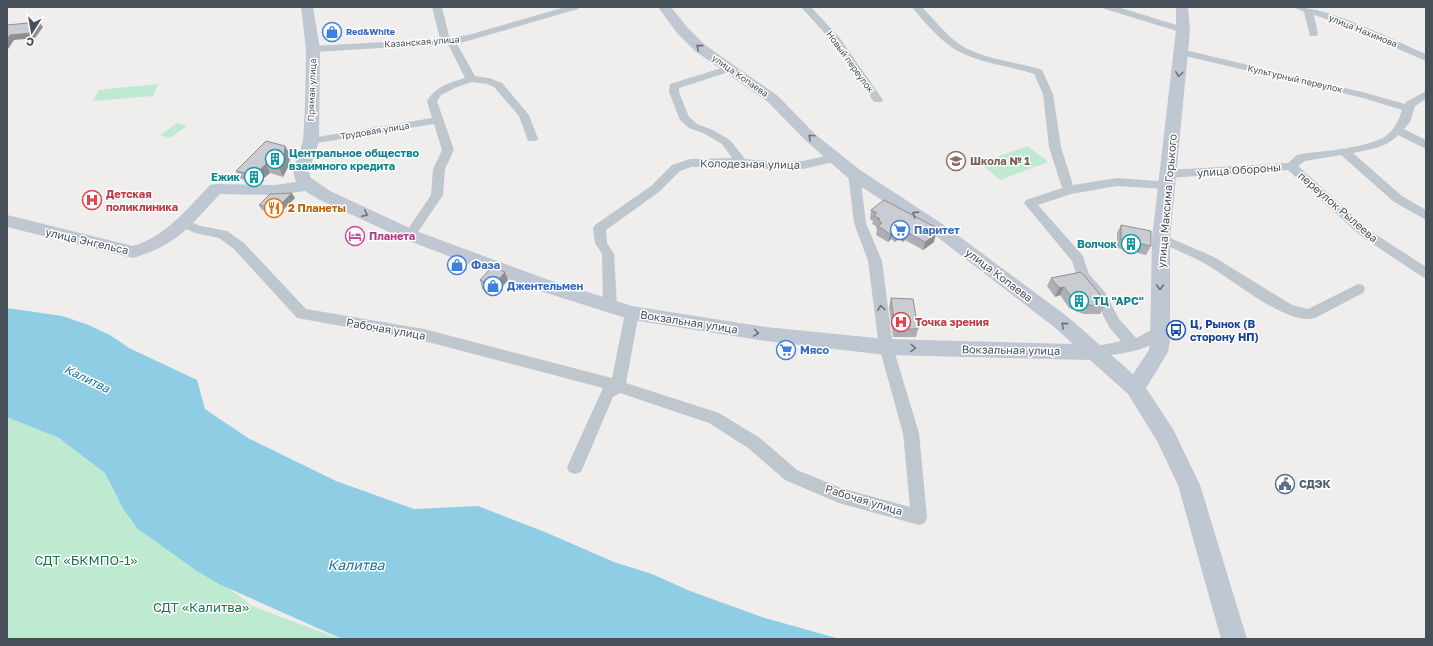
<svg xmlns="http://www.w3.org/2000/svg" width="1433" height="646" viewBox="0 0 1433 646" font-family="'Golos Text',sans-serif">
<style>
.green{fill:#beead2}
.water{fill:#8fcde4}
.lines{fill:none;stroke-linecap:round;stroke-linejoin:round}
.street{fill:#bfc7ce;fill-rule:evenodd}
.secondary{fill:#bfc7d3;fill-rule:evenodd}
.wall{fill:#aeafb5}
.shaded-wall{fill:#8d8f93}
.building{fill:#caccd2;stroke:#8d8f93}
.oneway{stroke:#6b737e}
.oneway2{stroke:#6b737c}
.labels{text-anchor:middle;stroke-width:3;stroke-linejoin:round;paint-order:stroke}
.far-street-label{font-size:9px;fill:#474f59;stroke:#fff}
.far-shop-label{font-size:9px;font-weight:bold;fill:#366cbe;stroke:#fff;text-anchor:start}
.culture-label{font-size:11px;font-weight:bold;fill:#0d838f;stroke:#fff;text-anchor:start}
.education-label{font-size:11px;font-weight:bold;fill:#785e54;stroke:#fff;text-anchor:start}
.street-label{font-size:11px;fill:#474f59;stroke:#fff}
.health-label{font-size:11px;font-weight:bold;fill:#be3a42;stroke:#fff;text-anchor:start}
.food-label{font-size:11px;font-weight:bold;fill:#c56008;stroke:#fff;text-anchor:start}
.shop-label{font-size:11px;font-weight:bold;fill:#366cbe;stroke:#fff;text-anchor:start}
.hotel-label{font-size:11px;font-weight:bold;fill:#b23c85;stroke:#fff;text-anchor:start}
.transit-label{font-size:11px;font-weight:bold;fill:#164399;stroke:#fff;text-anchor:start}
.service-label{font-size:11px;font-weight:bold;fill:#4e5e75;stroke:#fff;text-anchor:start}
.water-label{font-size:12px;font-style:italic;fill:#18779b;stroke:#fff}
.near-park-label{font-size:13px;fill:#1e744f;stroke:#fff}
.near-water-label{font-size:14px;font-style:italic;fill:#18779b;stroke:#fff}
</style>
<rect width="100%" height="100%" fill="#f0eded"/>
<path class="green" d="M 158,84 L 153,96 L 93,101 L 99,90 Z
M 177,123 L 187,126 L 170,138 L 160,135 Z
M 1028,146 L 1048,162 L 1000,180 L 980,163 Z
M 7,416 L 79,447 L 226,586 L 252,606 L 340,639 L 7,639 Z"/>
<path class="water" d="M 7,308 L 62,316 L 86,324 L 110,335 L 129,348 L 197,380 L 205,409 L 248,438 L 336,481 L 414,509 L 478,506 L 545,532 L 614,562 L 652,574 L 690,591 L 765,618 L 840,639 L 342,639 L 219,584 L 197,571 L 138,529 L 124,510 L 105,473 L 59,438 L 7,417 Z"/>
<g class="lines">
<path class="street" d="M 432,7 L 442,7 L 449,36 L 451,38 L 468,35 L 565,7 L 580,7 L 578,9 L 457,44 L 475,76 L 489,78 L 502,83 L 529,115 L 538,139 L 536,141 L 528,141 L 519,116 L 494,87 L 487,84 L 472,82 L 457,87 L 441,95 L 437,101 L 454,150 L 445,169 L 443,195 L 414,238 L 410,239 L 406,238 L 404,235 L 431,195 L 433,169 L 442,150 L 434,124 L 311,144 L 307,143 L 305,141 L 307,139 L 311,138 L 432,118 L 427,101 C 436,86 449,83 465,78 L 449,46 L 447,44 L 313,52 L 308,49 L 313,46 L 440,39 Z
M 801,7 L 811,7 L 839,37 L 883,100 L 882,102 L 874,102 L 832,41 Z
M 912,7 L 922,7 C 934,19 945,34 959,44 C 983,60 1015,61 1042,70 L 1053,94 L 1061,147 L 1073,185 L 1117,178 L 1170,182 L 1172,185 L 1170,188 L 1166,189 L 1117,186 L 1071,194 L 1038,205 L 1083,256 L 1089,274 L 1105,292 L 1119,319 L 1136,338 C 1145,334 1155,326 1166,329 L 1168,333 L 1166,337 C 1159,340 1153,344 1146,347 C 1134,353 1107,355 1093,358 L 1088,356 L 1086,352 L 1088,348 L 1121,341 L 1109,327 L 1095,299 L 1078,279 L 1072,261 L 1024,203 L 1026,200 L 1062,188 L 1049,147 L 1043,94 L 1034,74 C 1010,66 985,64 962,53 C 945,46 924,22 912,7 Z
M 1103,7 L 1118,7 L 1186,28 L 1188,30 L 1183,33 L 1180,32 L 1105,9 Z
M 1293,7 C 1331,7 1390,39 1426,54 L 1426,61 L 1338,23 L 1314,15 L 1318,34 L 1316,36 L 1310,36 L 1304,12 Z
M 1181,49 L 1366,93 L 1405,104 L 1406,102 L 1426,91 L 1426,99 L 1415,106 L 1410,122 L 1404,129 L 1426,140 L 1426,149 L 1398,135 C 1388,147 1368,150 1353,153 L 1402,196 L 1426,210 L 1426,220 L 1394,202 L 1341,155 L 1305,161 L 1298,166 L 1369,230 L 1426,267 L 1426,278 L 1421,276 L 1361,236 L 1288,170 L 1167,178 L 1163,177 L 1161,174 L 1163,171 L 1167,170 L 1288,163 L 1297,155 L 1301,154 C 1324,151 1367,148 1386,136 C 1394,130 1399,120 1402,110 L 1363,98 L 1177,54 L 1176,52 L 1177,50 Z
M 728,66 L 733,69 L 732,71 L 679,88 L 679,92 L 689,117 L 697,124 L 713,130 L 730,140 L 745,159 L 768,161 L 803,161 L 834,154 L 838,155 L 840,158 L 838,161 L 803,169 L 768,169 L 741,166 L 691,167 L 680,171 L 659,192 L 606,230 L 607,243 L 614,254 L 617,306 L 615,310 L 610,311 L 605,310 L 603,306 L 602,254 L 595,243 L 593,228 L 595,225 L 651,186 L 672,165 L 690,159 L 732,158 L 722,144 L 705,134 L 689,128 L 680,120 L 669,92 L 670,84 Z
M 854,170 L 858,171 L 860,174 L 866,223 L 882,261 L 893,347 L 919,433 L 927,517 L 925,523 L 919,525 L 839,503 L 785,480 L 748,448 L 709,423 L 620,393 L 613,397 L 581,472 L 575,474 L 569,472 L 567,467 L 603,388 L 424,341 L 297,318 L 234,249 L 219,238 L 195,233 L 179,226 L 177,223 L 179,220 L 183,219 L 201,226 L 227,231 L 244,243 L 306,309 L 424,329 L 612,378 L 625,313 L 627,309 L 632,308 L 637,309 L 639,313 L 626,383 L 719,413 L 760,438 L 797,470 L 841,488 L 910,507 L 903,433 L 879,347 L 868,261 L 854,223 L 848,174 L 850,171 Z
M 1161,234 L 1214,257 L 1292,305 L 1308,309 L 1358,284 L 1363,285 L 1365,289 L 1363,293 L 1315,318 C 1287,327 1230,277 1204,263 C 1189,255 1172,248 1156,241 L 1155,238 L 1156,235 Z"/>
<path class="secondary" d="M 301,7 L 313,7 L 320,49 L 319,141 L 309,171 L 310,177 L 330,191 L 416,231 L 549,280 L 632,306 L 766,327 L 886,339 L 1073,344 L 1054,327 L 932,233 L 848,178 L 805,140 L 768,102 L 695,51 L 677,33 L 658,7 L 671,7 L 687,27 L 705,45 L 778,96 L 815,134 L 860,170 L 944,225 L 1068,317 L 1133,374 L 1149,350 L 1150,341 L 1152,238 L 1176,30 L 1176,7 L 1188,7 L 1190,30 L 1188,52 L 1170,238 L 1170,341 L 1168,352 L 1146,388 L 1173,429 L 1200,485 L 1247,639 L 1221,639 L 1178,485 L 1157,441 L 1128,394 L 1090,360 L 886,355 L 766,341 L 632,320 L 537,290 L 404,239 L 318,199 L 305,191 L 275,195 L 220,194 C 191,225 176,246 133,258 L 7,227 L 7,215 L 133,246 C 165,237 188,208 210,185 L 216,184 L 275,185 L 296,182 L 293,171 L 303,141 L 305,107 L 306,49 Z"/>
</g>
<path class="wall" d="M 290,154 L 289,165 L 283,177 L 270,173 L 258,183 L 241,179 L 236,171 Z
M 295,198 L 279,214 L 262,210 L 259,205 Z
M 871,210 L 934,242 L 923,250 L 905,240 L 903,242 L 898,239 L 895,242 L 891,239 L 888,242 L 876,235 L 877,229 L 876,229 L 876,226 L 872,224 L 873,221 L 870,219 Z
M 1121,225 L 1151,246 L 1146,255 L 1117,248 L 1117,233 Z
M 505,272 L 508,280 L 496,294 L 482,289 L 480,280 Z
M 1051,278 L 1101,297 L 1100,299 L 1105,306 L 1100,314 L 1083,314 L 1069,308 L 1060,295 L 1055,297 L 1047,286 Z
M 891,298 L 918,329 L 916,337 L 893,337 L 889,307 Z"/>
<path class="shaded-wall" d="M 39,22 L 43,27 L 35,38 L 14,40 L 8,49 L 7,48 L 7,39 L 10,35 Z
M 285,146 L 290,154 L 289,165 L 283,177 L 279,168 Z
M 266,164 L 270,173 L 258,183 L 254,175 Z
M 292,193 L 295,198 L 279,214 L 276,209 Z
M 893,231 L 891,239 L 888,242 L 890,234 Z
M 900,231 L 898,239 L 895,242 L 897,233 Z
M 907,232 L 905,240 L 903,242 L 905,234 Z
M 936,234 L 934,242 L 923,250 L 925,242 Z
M 505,272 L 508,280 L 496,294 L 493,286 Z
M 1064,287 L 1060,295 L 1055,297 L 1059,288 Z"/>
<path class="building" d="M 39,22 L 31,33 L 10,35 L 7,39 L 7,25 Z
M 266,141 L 285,146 L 284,156 L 279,168 L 266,164 L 254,175 L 236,171 Z
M 292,193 L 276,209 L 259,205 L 270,194 Z
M 884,200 L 935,227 L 936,234 L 925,242 L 907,232 L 905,234 L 900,231 L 897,233 L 893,231 L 890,234 L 878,226 L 882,223 L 878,220 L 880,219 L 874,216 L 877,213 L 871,210 Z
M 1121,225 L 1151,231 L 1151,246 L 1121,240 Z
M 492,267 L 505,272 L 493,286 L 480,280 Z
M 1081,272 L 1099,293 L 1101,297 L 1098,297 L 1105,306 L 1087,305 L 1074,300 L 1064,287 L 1059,288 L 1051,278 Z
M 891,298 L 913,299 L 918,329 L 895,329 Z"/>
<defs><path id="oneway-chevron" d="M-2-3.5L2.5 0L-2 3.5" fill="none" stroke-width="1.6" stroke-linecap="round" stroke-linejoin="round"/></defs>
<g class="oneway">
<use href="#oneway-chevron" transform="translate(699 47) rotate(-139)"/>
<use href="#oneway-chevron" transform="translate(1179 74) rotate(97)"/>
<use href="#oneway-chevron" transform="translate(811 137) rotate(-137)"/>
<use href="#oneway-chevron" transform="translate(365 214) rotate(25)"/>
<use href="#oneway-chevron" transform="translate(915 214) rotate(-147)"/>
<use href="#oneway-chevron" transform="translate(1160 287) rotate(91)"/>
<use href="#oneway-chevron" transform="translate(1064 325) rotate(-140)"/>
<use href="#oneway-chevron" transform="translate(756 333) rotate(9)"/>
<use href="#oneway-chevron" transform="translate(913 348) rotate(2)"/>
</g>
<use class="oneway2" href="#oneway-chevron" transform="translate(881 308) rotate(-97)"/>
<defs>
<symbol id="shop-ring" viewBox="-11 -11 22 22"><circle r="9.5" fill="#fff" stroke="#3f7fe0" stroke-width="1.5"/><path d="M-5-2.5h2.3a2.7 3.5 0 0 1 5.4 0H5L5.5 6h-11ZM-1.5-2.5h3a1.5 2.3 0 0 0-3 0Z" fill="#3f7fe0"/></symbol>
<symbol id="building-ring" viewBox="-11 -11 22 22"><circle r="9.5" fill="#fff" stroke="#0f9aa8" stroke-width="1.5"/><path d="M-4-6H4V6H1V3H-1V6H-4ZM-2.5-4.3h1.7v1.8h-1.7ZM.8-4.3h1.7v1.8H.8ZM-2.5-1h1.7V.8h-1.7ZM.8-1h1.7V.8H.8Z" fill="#0f9aa8"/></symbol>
<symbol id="school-ring" viewBox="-11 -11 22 22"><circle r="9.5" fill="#fff" stroke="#8d6e63" stroke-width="1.5"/><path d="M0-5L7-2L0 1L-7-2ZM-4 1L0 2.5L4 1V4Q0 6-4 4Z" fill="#8d6e63"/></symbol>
<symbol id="hospital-ring" viewBox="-11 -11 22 22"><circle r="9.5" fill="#fff" stroke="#e0444e" stroke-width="1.5"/><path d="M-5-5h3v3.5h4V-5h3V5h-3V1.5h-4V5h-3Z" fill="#e0444e"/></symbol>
<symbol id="restaurant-ring" viewBox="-11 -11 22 22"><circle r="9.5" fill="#fff" stroke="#e8710a" stroke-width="1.5"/><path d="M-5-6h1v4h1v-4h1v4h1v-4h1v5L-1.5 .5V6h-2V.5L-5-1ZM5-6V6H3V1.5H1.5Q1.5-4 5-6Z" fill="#e8710a"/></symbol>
<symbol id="supermarket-ring" viewBox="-11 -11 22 22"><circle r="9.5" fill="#fff" stroke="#3f7fe0" stroke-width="1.5"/><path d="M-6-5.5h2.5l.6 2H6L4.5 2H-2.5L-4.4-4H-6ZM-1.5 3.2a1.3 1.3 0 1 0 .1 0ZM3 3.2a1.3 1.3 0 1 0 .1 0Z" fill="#3f7fe0"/></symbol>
<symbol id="hotel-ring" viewBox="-11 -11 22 22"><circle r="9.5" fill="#fff" stroke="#d1479c" stroke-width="1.5"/><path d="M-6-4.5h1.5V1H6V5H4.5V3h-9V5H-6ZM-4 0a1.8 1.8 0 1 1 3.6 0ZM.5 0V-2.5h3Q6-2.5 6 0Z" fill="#d1479c"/></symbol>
<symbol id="bus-ring" viewBox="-11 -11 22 22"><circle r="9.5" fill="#fff" stroke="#1a4fb4" stroke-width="1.5"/><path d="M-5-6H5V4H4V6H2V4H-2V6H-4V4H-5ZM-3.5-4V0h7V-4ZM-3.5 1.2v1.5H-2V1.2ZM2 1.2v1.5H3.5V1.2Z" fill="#1a4fb4"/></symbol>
<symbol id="civic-ring" viewBox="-11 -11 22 22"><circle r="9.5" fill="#fff" stroke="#5c6f8a" stroke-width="1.5"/><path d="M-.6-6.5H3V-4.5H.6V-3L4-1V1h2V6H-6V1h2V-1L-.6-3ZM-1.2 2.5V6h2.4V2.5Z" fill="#5c6f8a"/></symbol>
</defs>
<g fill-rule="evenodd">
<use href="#shop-ring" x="321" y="21" width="22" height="22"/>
<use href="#building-ring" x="264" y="148" width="22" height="22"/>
<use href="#school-ring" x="945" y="150" width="22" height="22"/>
<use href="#building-ring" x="243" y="166" width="22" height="22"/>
<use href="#hospital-ring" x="81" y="189" width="22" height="22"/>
<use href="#restaurant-ring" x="263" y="197" width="22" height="22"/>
<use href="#supermarket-ring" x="889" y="219" width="22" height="22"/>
<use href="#hotel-ring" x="344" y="225" width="22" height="22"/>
<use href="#building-ring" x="1120" y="233" width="22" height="22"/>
<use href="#shop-ring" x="446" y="254" width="22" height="22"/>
<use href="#shop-ring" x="482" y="275" width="22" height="22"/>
<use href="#building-ring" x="1068" y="290" width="22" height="22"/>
<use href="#hospital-ring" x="890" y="311" width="22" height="22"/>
<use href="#bus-ring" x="1165" y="319" width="22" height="22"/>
<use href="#supermarket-ring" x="775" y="339" width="22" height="22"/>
<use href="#civic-ring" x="1274" y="473" width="22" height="22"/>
</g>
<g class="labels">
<g class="far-street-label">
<text transform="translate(1363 31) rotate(22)" y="3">улица Нахимова</text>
<text transform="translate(422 42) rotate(-4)" y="3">Казанская улица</text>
<text transform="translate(850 62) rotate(54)" y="3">Новый переулок</text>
<text transform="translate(740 76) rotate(35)" y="3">улица Копаева</text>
<text transform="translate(1295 79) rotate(13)" y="3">Культурный переулок</text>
<text transform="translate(312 90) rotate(-88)" y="3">Прямая улица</text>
<text transform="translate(375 131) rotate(-9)" y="3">Трудовая улица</text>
</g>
<g class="far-shop-label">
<text x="346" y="35">Red&amp;White</text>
</g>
<g class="culture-label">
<text x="289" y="157">Центральное общество<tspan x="289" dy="13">взаимного кредита</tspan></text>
<text x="240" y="181" text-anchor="end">Ежик</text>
<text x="1117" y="248" text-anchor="end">Волчок</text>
<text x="1093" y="305">ТЦ "АРС"</text>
</g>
<g class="education-label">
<text x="970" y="165">Школа № 1</text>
</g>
<g class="street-label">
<text transform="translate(750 164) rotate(1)" y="4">Колодезная улица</text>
<text transform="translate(1239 170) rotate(-4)" y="4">улица Обороны</text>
<text transform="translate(1167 201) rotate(-85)" y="4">улица Максима Горького</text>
<text transform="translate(1338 207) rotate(41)" y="4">переулок Рылеева</text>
<text transform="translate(87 241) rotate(13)" y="4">улица Энгельса</text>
<text transform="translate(999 275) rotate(37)" y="4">улица Копаева</text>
<text transform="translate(689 322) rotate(9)" y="4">Вокзальная улица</text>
<text transform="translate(386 329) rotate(10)" y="4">Рабочая улица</text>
<text transform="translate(1011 350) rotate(1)" y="4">Вокзальная улица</text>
<text transform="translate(864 500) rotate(17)" y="4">Рабочая улица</text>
</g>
<g class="health-label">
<text x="106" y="198">Детская<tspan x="106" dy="13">поликлиника</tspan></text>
<text x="915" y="326">Точка зрения</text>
</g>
<g class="food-label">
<text x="288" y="212">2 Планеты</text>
</g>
<g class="shop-label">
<text x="914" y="234">Паритет</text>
<text x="471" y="269">Фаза</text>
<text x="507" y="290">Джентельмен</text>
<text x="800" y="354">Мясо</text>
</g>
<g class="hotel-label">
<text x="369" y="240">Планета</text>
</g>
<g class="transit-label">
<text x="1190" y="328">Ц, Рынок (В<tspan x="1190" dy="13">сторону НП)</tspan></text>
</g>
<g class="service-label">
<text x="1299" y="488">СДЭК</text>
</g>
<g class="water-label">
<text transform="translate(87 379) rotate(26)" y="4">Калитва</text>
</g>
<g class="near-park-label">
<text x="86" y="565">СДТ «БКМПО-1»</text>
<text x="201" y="612">СДТ «Калитва»</text>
</g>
<g class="near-water-label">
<text x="356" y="570">Калитва</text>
</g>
</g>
<rect width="1433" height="646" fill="none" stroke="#474f59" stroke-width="16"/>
<g transform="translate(32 32) rotate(191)" stroke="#ffffff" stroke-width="3" paint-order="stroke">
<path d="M0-3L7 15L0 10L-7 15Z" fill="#474f59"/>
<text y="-6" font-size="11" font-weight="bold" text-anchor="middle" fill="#474f59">С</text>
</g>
</svg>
